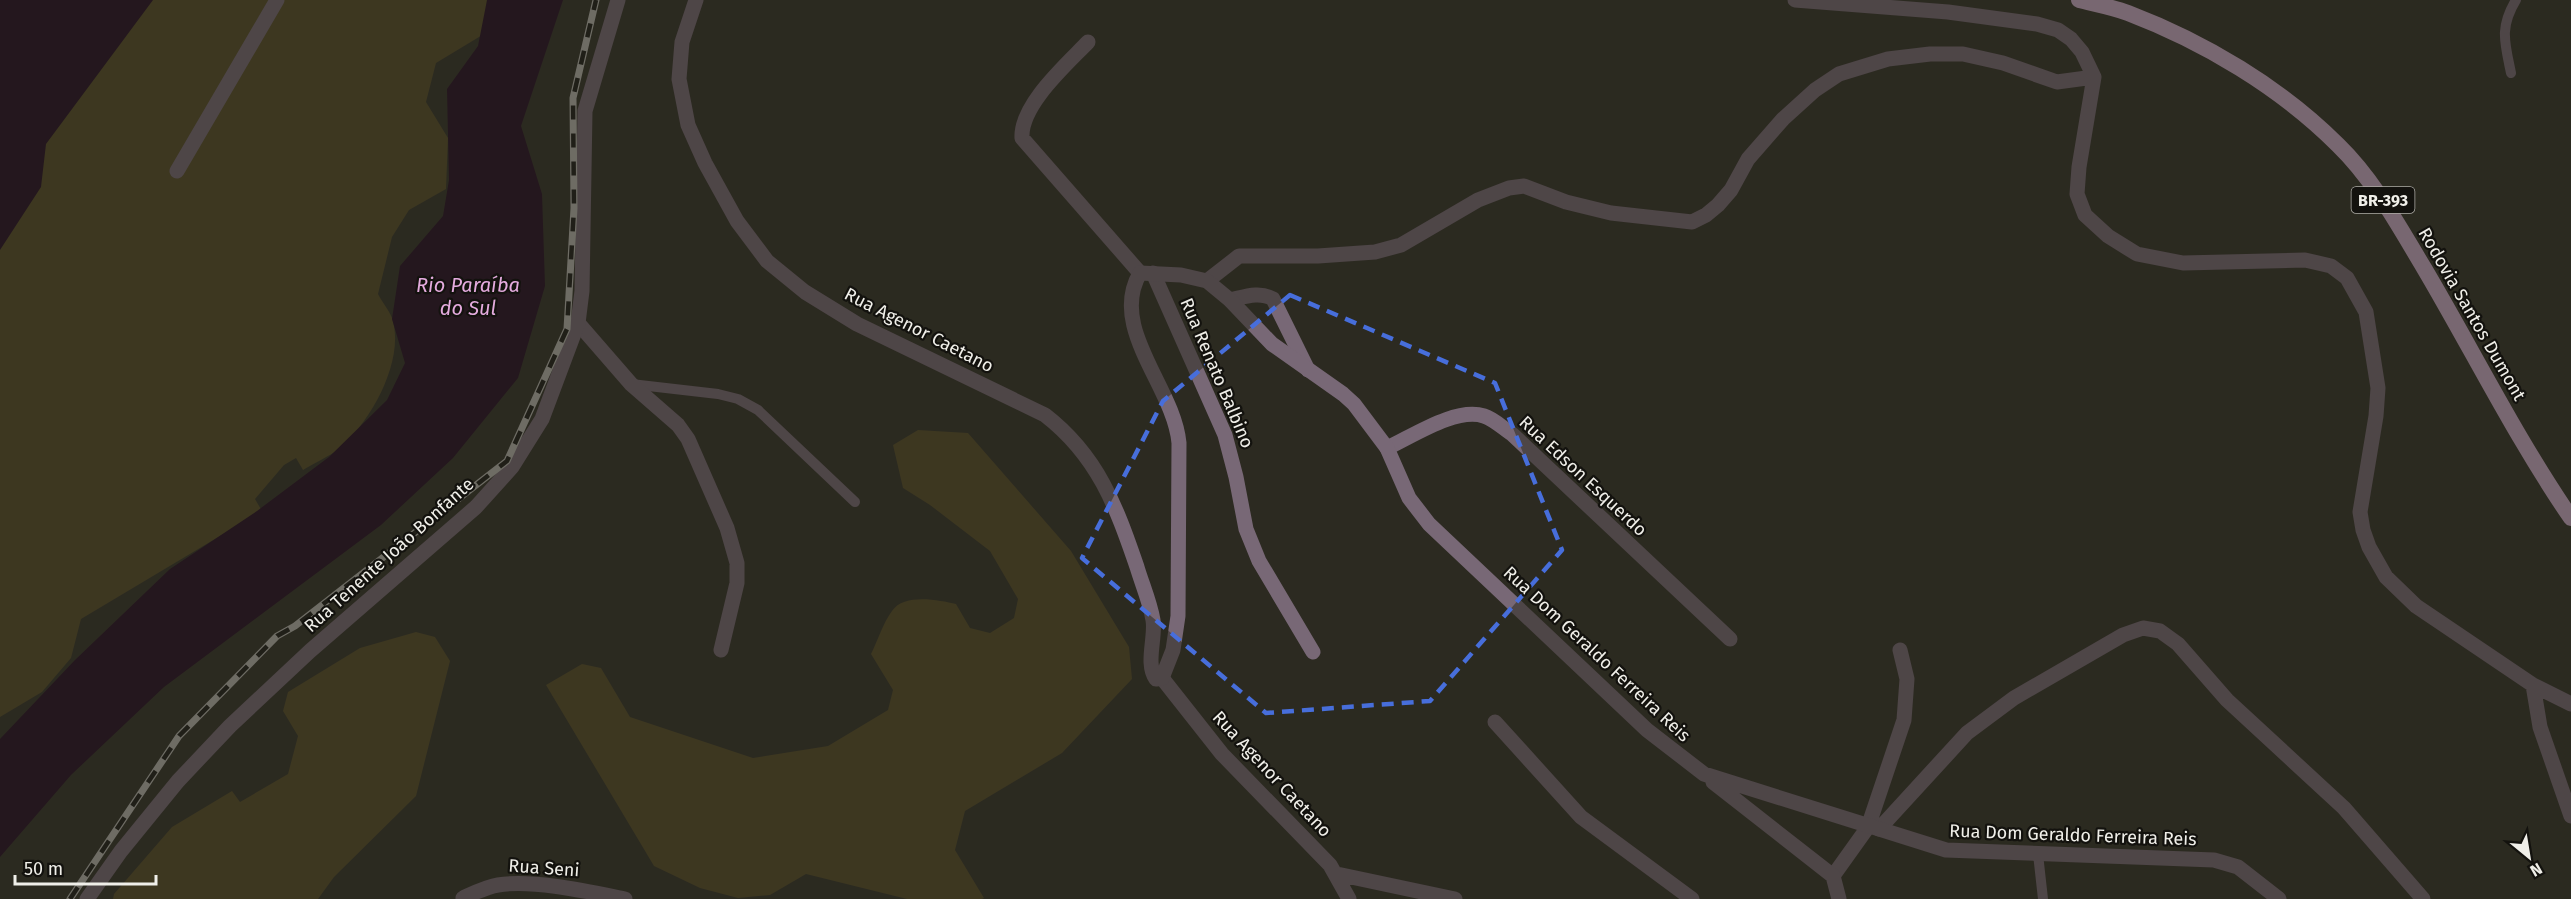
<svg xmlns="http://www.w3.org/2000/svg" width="2571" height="899" viewBox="0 0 2571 899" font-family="'Fira Sans',sans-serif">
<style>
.green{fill:#524820}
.water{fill:#1c021b}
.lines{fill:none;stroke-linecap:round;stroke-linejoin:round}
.service{stroke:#786876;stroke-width:10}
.minor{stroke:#786876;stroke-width:15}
.tertiary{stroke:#786876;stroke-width:15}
.trunk{stroke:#d6b2d2;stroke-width:16}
.rail-casing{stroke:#bebdb6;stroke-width:7}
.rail{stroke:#13120e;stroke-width:4.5;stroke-dasharray:14;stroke-linecap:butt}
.marked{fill:none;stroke:#476edb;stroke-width:4.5;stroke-dasharray:12 8;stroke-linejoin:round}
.labels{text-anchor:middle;stroke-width:4.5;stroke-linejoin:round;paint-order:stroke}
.shield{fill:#13120e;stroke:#aeada7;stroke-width:1.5}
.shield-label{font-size:16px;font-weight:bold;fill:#f0efe9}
.street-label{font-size:18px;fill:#f0efe9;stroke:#13120e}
.water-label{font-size:20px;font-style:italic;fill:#e4abde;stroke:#13120e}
</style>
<rect width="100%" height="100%" fill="#2c2a21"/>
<path class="green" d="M 118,0 L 490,0 L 484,34 L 436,63 L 426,102 L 448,138 L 446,189 L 409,210 L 392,237 L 378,294 C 382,302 389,310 392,318 C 406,360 370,423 339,449 C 328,457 314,463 303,470 L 296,458 L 284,465 L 255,499 L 262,511 L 81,619 L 71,658 L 42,692 L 0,717 L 0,244 L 22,164 Z
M 918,430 L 968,433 L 1071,551 L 1129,647 L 1132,679 L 1062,753 L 965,811 L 955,850 L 984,898 L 982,899 L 907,899 L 806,874 L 770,895 L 738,898 L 700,888 L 654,866 L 546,685 L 582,664 L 601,668 L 630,717 L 753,758 L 828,746 L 888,710 L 893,690 L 871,654 C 878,640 883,623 892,611 C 904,593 939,600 956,604 L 970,628 L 990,633 L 1014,618 L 1018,599 L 990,551 L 930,505 L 903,488 L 893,445 Z
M 416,632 L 435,637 L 450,661 L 416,796 L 334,877 L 318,899 L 113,899 L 114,894 L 172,827 L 232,791 L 240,802 L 288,774 L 298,736 L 283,711 L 288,692 L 360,648 Z"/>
<path class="water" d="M 0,0 L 153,0 L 46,144 L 41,187 L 0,250 Z
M 487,0 L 563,0 L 521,126 L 542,194 L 545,286 L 518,378 L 453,458 L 381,525 L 164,687 L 71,775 L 0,857 L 0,739 L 75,660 L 170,569 L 257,511 L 329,457 L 387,400 L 405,363 L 392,319 L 400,266 L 443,216 L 449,180 L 447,89 L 478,46 Z"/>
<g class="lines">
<path class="service" d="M 2511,73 C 2505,43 2499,28 2516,0
M 631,384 L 718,394 L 738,399 L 758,410 L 855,502
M 2038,854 L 2043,899"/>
<path class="minor" d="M 1795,0 L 1948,12 L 2037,24 L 2058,30 L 2071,39 L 2082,52 L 2094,77 L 2079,167 L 2077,194 L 2085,215 L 2108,236 L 2137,254 L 2183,263 L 2305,260 L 2331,266 L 2347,278 L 2366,312 L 2378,388 L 2376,416 L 2360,512 L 2363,530 L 2369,547 L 2386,577 L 2416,606 L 2533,685 L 2571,704
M 1088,42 C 1067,64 1020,105 1022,138 L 1140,273
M 177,171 L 277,0
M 1153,273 L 1225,435 L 1236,477 L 1246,529 L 1259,561 L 1313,652
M 1207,281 L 1239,256 L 1318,256 L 1375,252 L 1401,245 L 1478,200 L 1509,188 L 1524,186 L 1566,202 L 1611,213 L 1692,222 L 1706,215 L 1718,205 L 1731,190 L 1748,159 L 1783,119 L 1815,90 L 1839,74 L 1888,59 L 1930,54 L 1963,54 L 2003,63 L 2057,82 L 2094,77
M 1230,300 C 1244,297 1260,291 1273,299 L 1308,370
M 578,323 L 631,384 L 678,425 L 688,439 L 727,528 L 737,563 L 737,583 L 721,650
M 1387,448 C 1413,436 1456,407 1484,416 C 1494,419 1504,429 1512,434 L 1730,639
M 1162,678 L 1222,754 L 1330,865 L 1349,899
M 2533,685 L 2540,727 L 2571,816
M 1495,722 L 1581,817 L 1692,899
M 1879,829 L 1967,733 L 2014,698 L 2123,635 L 2143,628 L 2160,631 L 2178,644 L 2227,700 L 2344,808 L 2423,899
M 1337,874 L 1455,899
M 1833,876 L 1868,827 L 1904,720 L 1907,679 L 1900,650
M 463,898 C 474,893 486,887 498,885 C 533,879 590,892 625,899"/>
<path class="tertiary" d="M 696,0 L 682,42 L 679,79 L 688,125 L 705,163 L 737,221 L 767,261 L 805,292 L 857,324 L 1045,415 C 1098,456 1116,506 1137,567 C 1142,584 1150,602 1153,620 C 1156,637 1145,664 1156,679 L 1162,678 L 1173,650 L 1178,616 L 1179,443 C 1174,387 1108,328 1140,273 L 1181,275 L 1207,281 L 1230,300 L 1272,344 L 1343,394 L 1354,404 L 1387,448 L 1409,498 L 1429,524 L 1647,730 L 1704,774 L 1946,850 L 2214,860 L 2238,867 L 2279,899
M 1713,782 L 1833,876 L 1839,899
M 87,899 L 121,851 L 178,781 L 230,726 L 310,651 L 476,507 L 512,467 L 542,419 L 578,323 L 582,291 L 585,111 L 618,0"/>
<path class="trunk" d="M 2079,0 C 2095,4 2112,7 2128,13 C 2204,42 2280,87 2338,145 C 2374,180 2398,225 2424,268 C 2473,351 2516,438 2571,518"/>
<defs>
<path id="rail" d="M 70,899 L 179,736 L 277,636 L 295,626 L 507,461 L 567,329 L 574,208 L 573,98 L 596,0"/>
</defs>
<use href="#rail" class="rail-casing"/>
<use href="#rail" class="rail"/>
</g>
<path d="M0 0H2571V899H0ZM 1290,295 L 1495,383 L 1562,550 L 1430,701 L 1266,713 L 1082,558 L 1163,401 Z" fill="#2c2a21" fill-opacity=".55" fill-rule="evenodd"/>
<path class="marked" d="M 1290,295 L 1495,383 L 1562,550 L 1430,701 L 1266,713 L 1082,558 L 1163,401 Z"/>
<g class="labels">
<rect class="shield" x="2351.5" y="187" width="63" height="26" rx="4.5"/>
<g class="shield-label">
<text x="2383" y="206">BR-393</text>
</g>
<g class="street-label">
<text transform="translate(2472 314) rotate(60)" y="6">Rodovia Santos Dumont</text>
<text transform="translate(919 330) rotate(27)" y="6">Rua Agenor Caetano</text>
<text transform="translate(1217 373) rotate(67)" y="6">Rua Renato Balbino</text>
<text transform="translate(1583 476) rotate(43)" y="6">Rua Edson Esquerdo</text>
<text transform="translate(389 555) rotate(-42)" y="6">Rua Tenente João Bonfante</text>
<text transform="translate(1597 654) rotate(43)" y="6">Rua Dom Geraldo Ferreira Reis</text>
<text transform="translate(1272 774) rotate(47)" y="6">Rua Agenor Caetano</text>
<text transform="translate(2073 835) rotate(2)" y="6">Rua Dom Geraldo Ferreira Reis</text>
<text transform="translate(544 868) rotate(4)" y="6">Rua Seni</text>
</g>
<g class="water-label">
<text x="468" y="292">Rio Paraíba<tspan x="468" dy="23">do Sul</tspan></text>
</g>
</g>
<g transform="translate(2529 857) rotate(150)" stroke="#13120e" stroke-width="4.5" paint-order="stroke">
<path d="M0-4.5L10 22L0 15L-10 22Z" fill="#f0efe9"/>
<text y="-9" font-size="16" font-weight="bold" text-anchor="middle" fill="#f0efe9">N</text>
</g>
<path d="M15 875v9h141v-9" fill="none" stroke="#f0efe9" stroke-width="3"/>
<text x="24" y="875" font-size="18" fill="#f0efe9" stroke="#13120e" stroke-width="4.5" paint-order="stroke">50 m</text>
</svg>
